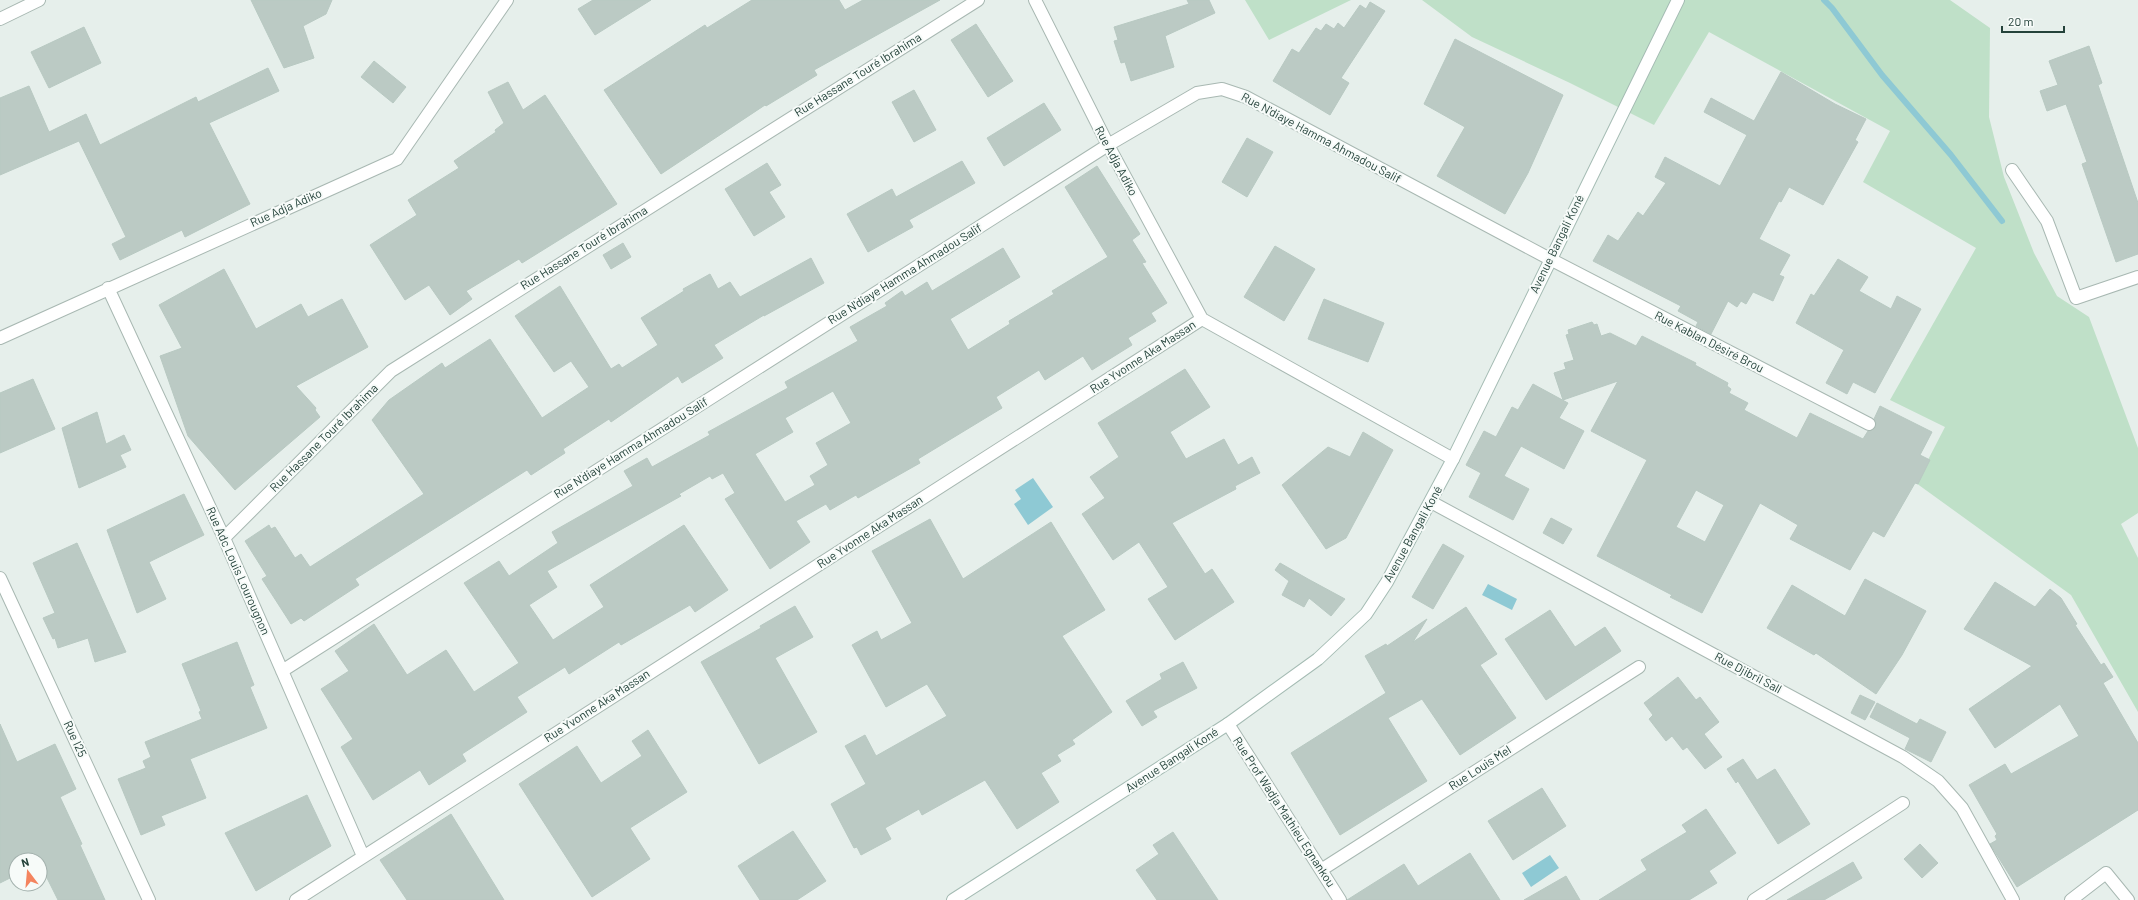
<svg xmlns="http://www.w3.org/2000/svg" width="2138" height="900" viewBox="0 0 2138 900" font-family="Barlow,sans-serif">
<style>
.green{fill:#bfe0c8}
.water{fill:#8ec9d4}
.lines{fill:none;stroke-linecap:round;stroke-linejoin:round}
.stream{stroke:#8ec9d4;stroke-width:6}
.building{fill:#bbcac4;stroke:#b8c9c2;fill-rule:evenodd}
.street-casing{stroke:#a8b8b2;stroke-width:14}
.secondary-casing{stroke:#a4bbb3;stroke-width:14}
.street{stroke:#fff;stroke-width:12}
.secondary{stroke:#fff;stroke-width:12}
.labels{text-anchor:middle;stroke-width:4;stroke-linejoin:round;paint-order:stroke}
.street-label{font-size:12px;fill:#24423a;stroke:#f7fbf9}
</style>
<rect width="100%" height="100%" fill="#e6efeb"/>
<path class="green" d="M 1245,0 L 1351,0 L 1269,40 Z
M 1422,0 L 1950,0 L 1990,28 L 1989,117 L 2004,177 L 2034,253 L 2057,296 L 2089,317 L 2138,448 L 2138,513 L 2121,524 L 2138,558 L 2138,712 L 2071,595 L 1916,483 L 1945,427 L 1890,400 L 1976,248 L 1863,182 L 1890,131 L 1709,32 L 1654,125 L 1570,83 L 1472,37 Z"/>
<path class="water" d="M 1033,478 L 1053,507 L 1028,525 L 1014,504 L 1021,499 L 1015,490 Z
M 1488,584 L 1517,599 L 1512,610 L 1482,595 Z
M 1550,855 L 1559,868 L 1531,887 L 1522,873 Z"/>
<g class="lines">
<path class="stream" d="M 1824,0 L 1832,8 L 1882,75 L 1951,155 L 2002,221"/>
</g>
<path class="building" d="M 251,0 L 332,0 L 326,14 L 303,26 L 314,58 L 284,68 Z
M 593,0 L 651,0 L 595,35 L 578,9 Z
M 752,0 L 839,0 L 845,10 L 863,0 L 940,0 L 814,70 L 817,75 L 766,106 L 765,105 L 661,174 L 604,90 L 705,25 L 707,28 Z
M 1187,0 L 1209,0 L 1215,13 L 1165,36 L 1174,67 L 1131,81 L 1125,62 L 1121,63 L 1114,41 L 1118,40 L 1114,27 L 1189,4 Z
M 1370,2 L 1385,11 L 1341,78 L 1349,83 L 1330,115 L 1273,81 L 1292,49 L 1299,53 L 1316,28 L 1321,31 L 1326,24 L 1334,29 L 1338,23 L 1344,28 L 1360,5 L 1366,9 Z
M 976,24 L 1013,81 L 988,97 L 951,40 Z
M 84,27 L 101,63 L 49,88 L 31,52 Z
M 1455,39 L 1563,95 L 1528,173 L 1505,214 L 1437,176 L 1465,127 L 1424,104 Z
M 2089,46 L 2102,83 L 2098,85 L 2138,203 L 2138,254 L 2116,262 L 2082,164 L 2087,162 L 2066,104 L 2047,111 L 2040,91 L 2058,85 L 2049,61 Z
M 374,61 L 406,87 L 393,103 L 361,77 Z
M 268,68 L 279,91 L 209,123 L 250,204 L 185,237 L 182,230 L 120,260 L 112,244 L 126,237 L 79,141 L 0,175 L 0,98 L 29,86 L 49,132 L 86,114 L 100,145 L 196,97 L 198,102 Z
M 1781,72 L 1835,104 L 1866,119 L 1855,140 L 1858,142 L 1823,205 L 1789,187 L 1781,202 L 1779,201 L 1759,239 L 1790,255 L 1779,275 L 1784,277 L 1773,301 L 1753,292 L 1746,304 L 1741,301 L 1737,307 L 1728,301 L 1711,334 L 1696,326 L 1698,322 L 1678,311 L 1681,306 L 1593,261 L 1608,235 L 1618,241 L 1638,212 L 1643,216 L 1666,183 L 1655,177 L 1665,157 L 1720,186 L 1747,135 L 1704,112 L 1711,98 L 1754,121 Z
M 508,82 L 523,110 L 545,95 L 617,204 L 522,263 L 519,259 L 466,291 L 472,299 L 450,315 L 429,285 L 405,300 L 370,245 L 417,215 L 408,200 L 459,168 L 454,161 L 496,132 L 495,130 L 504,123 L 488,92 Z
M 914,90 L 936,130 L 914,142 L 892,102 Z
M 1044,103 L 1061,130 L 1004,166 L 987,138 Z
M 1247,138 L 1273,152 L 1247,197 L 1222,182 Z
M 962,161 L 975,183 L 909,220 L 913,227 L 868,252 L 847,214 L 892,189 L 896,197 Z
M 767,163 L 781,185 L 769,192 L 785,217 L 754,236 L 725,189 Z
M 1097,166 L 1140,234 L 1132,240 L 1146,262 L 1142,263 L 1167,303 L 1151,313 L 1156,321 L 1128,338 L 1132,345 L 1092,370 L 1083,356 L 1045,380 L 1039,370 L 996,397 L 1002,408 L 918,459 L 920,463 L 858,498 L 856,495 L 830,510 L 826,504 L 796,521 L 810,542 L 770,569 L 725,499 L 735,493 L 723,473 L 712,479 L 710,476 L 679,494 L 681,496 L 547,571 L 557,587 L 529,605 L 553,640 L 604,607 L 590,585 L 684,525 L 728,590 L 695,612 L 690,605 L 621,645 L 619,642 L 569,674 L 565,667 L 517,697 L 527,712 L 462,754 L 466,761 L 429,785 L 420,770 L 373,800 L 341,747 L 353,739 L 321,689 L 349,671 L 335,651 L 374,624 L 407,675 L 446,650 L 474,692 L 519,663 L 464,583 L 499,561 L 509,576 L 558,543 L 552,532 L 633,486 L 624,471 L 647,458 L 652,467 L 710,435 L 708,432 L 788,388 L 785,382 L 858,341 L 850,327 L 887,306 L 885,303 L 902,291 L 905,296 L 927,282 L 932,291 L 1003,248 L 1020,277 L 950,319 L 968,350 L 1010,324 L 1009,321 L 1054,294 L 1052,291 L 1108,257 L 1065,187 ZM 833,391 L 851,423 L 816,443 L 828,465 L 810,476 L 815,485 L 785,502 L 755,454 L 793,432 L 785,418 Z
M 623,243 L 631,257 L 611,269 L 603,255 Z
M 1275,246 L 1315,269 L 1284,321 L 1244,297 Z
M 811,258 L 824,283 L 764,316 L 764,315 L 714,345 L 723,358 L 682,383 L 678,376 L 611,422 L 609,419 L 563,449 L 565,453 L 531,475 L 527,470 L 355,579 L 359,585 L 304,621 L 301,618 L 291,624 L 262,579 L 267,576 L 245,541 L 269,525 L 271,529 L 275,527 L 295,558 L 301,554 L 310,567 L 424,494 L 372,420 L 389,400 L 442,363 L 445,368 L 490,339 L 542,418 L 589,387 L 571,361 L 554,372 L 515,316 L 560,286 L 611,369 L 619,364 L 622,368 L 658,345 L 641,318 L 684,291 L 683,289 L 710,274 L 718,289 L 730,282 L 740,297 Z
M 1838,259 L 1868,277 L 1859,291 L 1891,309 L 1897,296 L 1921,309 L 1875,393 L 1853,382 L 1847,394 L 1826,383 L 1844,350 L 1796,323 L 1811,294 L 1814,296 Z
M 224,269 L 256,329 L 301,304 L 308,317 L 342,299 L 368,347 L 296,386 L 316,408 L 315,410 L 320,417 L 235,490 L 188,436 L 160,356 L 182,348 L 159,305 Z
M 1324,299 L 1384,323 L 1368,362 L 1308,339 Z
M 1592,322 L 1594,325 L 1597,324 L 1601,336 L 1610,333 L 1636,346 L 1642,336 L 1696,363 L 1695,365 L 1728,383 L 1727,386 L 1731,389 L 1729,393 L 1748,403 L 1744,410 L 1797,438 L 1810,413 L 1863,439 L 1868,431 L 1875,428 L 1876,423 L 1874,419 L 1880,406 L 1932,432 L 1920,455 L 1930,460 L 1918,484 L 1915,483 L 1884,537 L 1873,531 L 1850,570 L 1790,539 L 1798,525 L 1760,503 L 1702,613 L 1670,597 L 1672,595 L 1597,556 L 1647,460 L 1591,431 L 1618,381 L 1563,400 L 1554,373 L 1566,369 L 1564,363 L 1574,360 L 1566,335 L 1569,334 L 1568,330 ZM 1696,490 L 1724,505 L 1705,542 L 1676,527 Z
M 1185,369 L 1210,407 L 1170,432 L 1186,459 L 1224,439 L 1238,465 L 1252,457 L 1260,473 L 1235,486 L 1236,489 L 1172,523 L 1205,574 L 1212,569 L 1234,602 L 1175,640 L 1148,599 L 1168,587 L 1139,542 L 1113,560 L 1082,514 L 1105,498 L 1090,477 L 1119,457 L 1098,423 Z
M 33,379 L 55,429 L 0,453 L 0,393 Z
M 1533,384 L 1568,403 L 1559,418 L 1584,431 L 1564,469 L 1521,446 L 1504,476 L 1529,489 L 1513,520 L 1469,497 L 1481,473 L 1466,465 L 1484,431 L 1496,437 L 1512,407 L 1518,410 Z
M 97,412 L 106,444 L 124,435 L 131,450 L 120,455 L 126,467 L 79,488 L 62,428 Z
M 1363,432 L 1393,450 L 1346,538 L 1326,549 L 1282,485 L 1328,447 L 1350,457 Z
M 184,494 L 204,535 L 149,562 L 166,599 L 137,613 L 107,530 Z
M 1551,518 L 1572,529 L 1563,544 L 1543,533 Z
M 930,519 L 963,579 L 1051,522 L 1105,610 L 1062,636 L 1112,712 L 1072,740 L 1075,744 L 1057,755 L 1061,761 L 1041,773 L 1059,802 L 1017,829 L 985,780 L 922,815 L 919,809 L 885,828 L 891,839 L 861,855 L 857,847 L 854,848 L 831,804 L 866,784 L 845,746 L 865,735 L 876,756 L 947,716 L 927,684 L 886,707 L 852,645 L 877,631 L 881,640 L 912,623 L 872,551 Z
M 77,543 L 126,652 L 95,662 L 88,638 L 58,648 L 55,638 L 53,639 L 43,618 L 55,613 L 33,563 Z
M 1443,544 L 1464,556 L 1433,609 L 1412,597 Z
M 1280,563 L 1308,579 L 1345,599 L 1331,616 L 1309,598 L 1304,607 L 1282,595 L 1289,581 L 1275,570 Z
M 1865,579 L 1926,611 L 1902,655 L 1876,694 L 1816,653 L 1814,655 L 1767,628 L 1792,585 L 1845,616 Z
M 1995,582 L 2035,607 L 2050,589 L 2061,598 L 2077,624 L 2075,625 L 2101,665 L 2104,663 L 2113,677 L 2103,683 L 2138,743 L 2138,810 L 2017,887 L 1990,844 L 1997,840 L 1995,836 L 1997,834 L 1969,785 L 2005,764 L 2011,774 L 2079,736 L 2060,704 L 1995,748 L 1969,709 L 2032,666 L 1964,629 Z
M 795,606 L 813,637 L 775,658 L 817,732 L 759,764 L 701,662 L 761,628 L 760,626 Z
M 1466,607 L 1497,654 L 1480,665 L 1516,718 L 1460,755 L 1422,699 L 1388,718 L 1427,781 L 1340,835 L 1291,753 L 1386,693 L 1365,656 L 1386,644 L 1387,646 L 1427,619 L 1413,642 Z
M 1550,610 L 1575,647 L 1605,627 L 1621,651 L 1546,700 L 1505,639 Z
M 237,642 L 254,685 L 250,687 L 267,728 L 190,759 L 206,798 L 161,816 L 165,825 L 141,835 L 118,779 L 146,768 L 143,761 L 151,757 L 145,742 L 202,719 L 199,712 L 201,711 L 182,664 Z
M 1183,662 L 1197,688 L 1153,711 L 1157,717 L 1142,726 L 1126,701 L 1162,679 L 1160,674 Z
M 1678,677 L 1696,700 L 1700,697 L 1719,722 L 1704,734 L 1722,757 L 1705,769 L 1687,747 L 1683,750 L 1672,736 L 1666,741 L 1649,719 L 1653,715 L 1644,703 Z
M 1860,695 L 1875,702 L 1865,720 L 1851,713 Z
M 1877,703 L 1917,724 L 1920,719 L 1946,732 L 1931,762 L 1905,749 L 1910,738 L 1870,717 Z
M 0,724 L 17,762 L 55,744 L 76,789 L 60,797 L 82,844 L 80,845 L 105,900 L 58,900 L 40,864 L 40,860 L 16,860 L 16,875 L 0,883 Z
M 648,730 L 687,792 L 630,828 L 650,859 L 592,897 L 519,784 L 577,746 L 601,783 L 642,756 L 632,741 Z
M 1743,759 L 1757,780 L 1775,769 L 1810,824 L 1778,844 L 1738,781 L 1736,783 L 1727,769 Z
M 1542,788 L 1566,826 L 1513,860 L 1488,821 Z
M 307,795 L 331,846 L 256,891 L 225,833 Z
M 1706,809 L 1736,853 L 1709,871 L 1717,883 L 1689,900 L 1599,900 L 1647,870 L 1641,860 L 1687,832 L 1682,825 Z
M 451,814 L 504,900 L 407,900 L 380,860 Z
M 793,831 L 826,881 L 797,900 L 760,900 L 738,866 Z
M 1173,832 L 1218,900 L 1157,900 L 1136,870 L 1159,854 L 1153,845 Z
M 1920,844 L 1938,863 L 1922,878 L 1904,859 Z
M 1470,853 L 1500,900 L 1347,900 L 1404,864 L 1418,886 Z
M 1853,862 L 1862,878 L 1824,900 L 1787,900 Z
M 1566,876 L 1580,900 L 1524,900 Z"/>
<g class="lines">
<defs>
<path id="street" d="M 1035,0 L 1108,145 L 1202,319
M 0,19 L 39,0
M 2012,170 L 2047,221 L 2076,298 L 2138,277
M 108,288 L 224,538 L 363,856
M 0,338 L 397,159 L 507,0
M 1431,502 L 1903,757 L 1938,781 L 1962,808 L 2013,900
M 224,538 L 391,371 L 978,0
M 0,578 L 149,900
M 282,671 L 1108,145 L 1197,93 L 1222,89 L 1246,97 L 1550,259 L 1869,424
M 1228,724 L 1340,900
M 1321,870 L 1639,667
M 296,900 L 1202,319 L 1453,459
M 1754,900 L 1903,803
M 2071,900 L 2106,873 L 2128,900"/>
<path id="secondary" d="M 953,900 L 1228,724 L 1318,659 L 1366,614 L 1387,582 L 1453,459 L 1678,0"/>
</defs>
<use href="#street" class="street-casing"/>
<use href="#secondary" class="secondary-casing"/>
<use href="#street" class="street"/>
<use href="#secondary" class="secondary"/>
</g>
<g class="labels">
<g class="street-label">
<text transform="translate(858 75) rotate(-32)" y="4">Rue Hassane Touré Ibrahima</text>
<text transform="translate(1321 138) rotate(28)" y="4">Rue N'diaye Hamma Ahmadou Salif</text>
<text transform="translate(1116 161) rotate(62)" y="4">Rue Adja Adiko</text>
<text transform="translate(286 208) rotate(-24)" y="4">Rue Adja Adiko</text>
<text transform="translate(1557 244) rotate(-64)" y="4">Avenue Bangali Koné</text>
<text transform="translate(584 248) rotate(-32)" y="4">Rue Hassane Touré Ibrahima</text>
<text transform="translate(905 274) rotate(-32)" y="4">Rue N'diaye Hamma Ahmadou Salif</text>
<text transform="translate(1709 342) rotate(27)" y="4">Rue Kablan Désiré Brou</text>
<text transform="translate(1143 357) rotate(-33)" y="4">Rue Yvonne Aka Massan</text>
<text transform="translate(324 438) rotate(-45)" y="4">Rue Hassane Touré Ibrahima</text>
<text transform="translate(631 448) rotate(-32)" y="4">Rue N'diaye Hamma Ahmadou Salif</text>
<text transform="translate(870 532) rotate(-33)" y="4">Rue Yvonne Aka Massan</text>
<text transform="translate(1413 534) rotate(-61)" y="4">Avenue Bangali Koné</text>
<text transform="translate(238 571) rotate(66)" y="4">Rue Adc Louis Lourougnon</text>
<text transform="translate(1748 673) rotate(28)" y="4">Rue Djibril Sall</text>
<text transform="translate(597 706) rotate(-33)" y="4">Rue Yvonne Aka Massan</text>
<text transform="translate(75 739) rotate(65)" y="4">Rue I25</text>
<text transform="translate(1172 760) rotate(-33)" y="4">Avenue Bangali Koné</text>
<text transform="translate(1480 768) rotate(-33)" y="4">Rue Louis Mel</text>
<text transform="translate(1284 812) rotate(57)" y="4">Rue Prof Wadja Mathieu Egnankou</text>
</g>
</g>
<g transform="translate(28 872) rotate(344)"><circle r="19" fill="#f7fbf9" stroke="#a3b1ad"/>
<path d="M0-3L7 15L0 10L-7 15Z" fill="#f4845f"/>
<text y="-6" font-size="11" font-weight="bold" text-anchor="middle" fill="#24423a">N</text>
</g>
<path d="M2002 26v6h62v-6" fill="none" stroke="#24423a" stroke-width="2"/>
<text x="2008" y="26" font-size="12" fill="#24423a" stroke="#f7fbf9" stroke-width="3" paint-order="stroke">20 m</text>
</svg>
